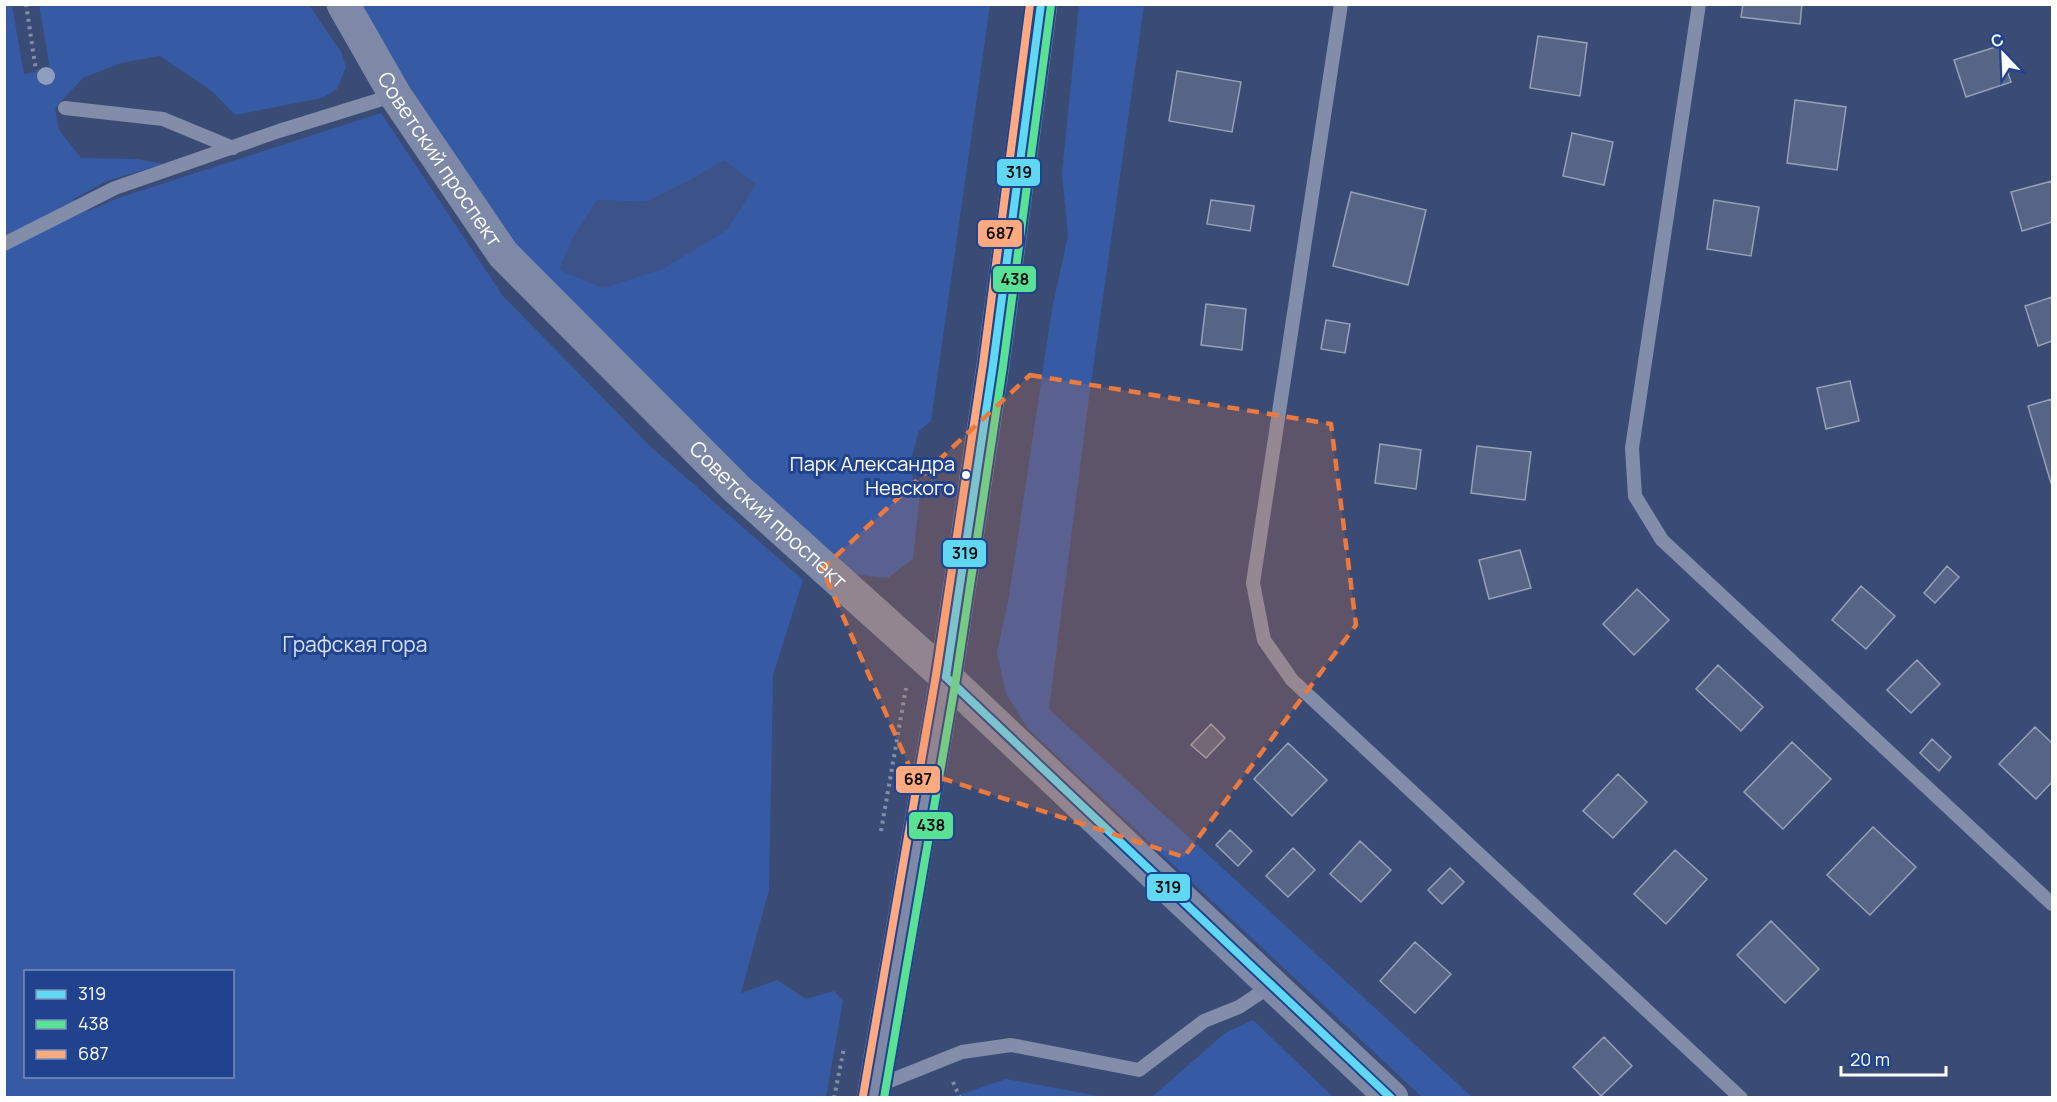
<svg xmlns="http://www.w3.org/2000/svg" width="2057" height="1102" viewBox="0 0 2057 1102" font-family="Manrope,sans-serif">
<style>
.green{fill:#365aa4;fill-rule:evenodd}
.water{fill:#3b5388}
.building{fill:#566585;stroke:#96a0b7;stroke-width:1.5}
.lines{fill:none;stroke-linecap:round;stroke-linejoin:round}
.path{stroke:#818da9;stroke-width:4;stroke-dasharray:3 4.5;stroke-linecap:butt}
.lane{stroke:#818da9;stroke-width:14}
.secondary{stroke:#7d89a6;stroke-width:33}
.bus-1-casing{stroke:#21438e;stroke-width:12}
.bus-2-casing{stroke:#21438e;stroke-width:12}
.bus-3-casing{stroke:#21438e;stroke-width:12}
.bus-1{stroke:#60d8f3;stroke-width:8}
.bus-2{stroke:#59e196;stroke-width:8}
.bus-3{stroke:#ffa980;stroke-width:8}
.tree{fill:#8f9ebe}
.marked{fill:#ed7a3d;fill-opacity:0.2;stroke:#ed7a3d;stroke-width:4.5;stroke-dasharray:12 8;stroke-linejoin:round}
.bus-dot{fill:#fff;stroke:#21438e;stroke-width:2}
.labels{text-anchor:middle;stroke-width:6;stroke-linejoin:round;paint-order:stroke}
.bus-label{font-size:20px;fill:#fff;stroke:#21438e;text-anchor:end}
.street-label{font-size:21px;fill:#fff;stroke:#21438e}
.park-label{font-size:21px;fill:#d5e1f9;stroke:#21438e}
.line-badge{stroke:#21438e;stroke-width:2}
.pale-badge-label{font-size:16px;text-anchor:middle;font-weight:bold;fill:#111}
</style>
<rect width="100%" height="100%" fill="#3a4c76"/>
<path class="green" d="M 516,4 L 518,6 L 527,4 L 990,5 L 931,421 L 919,431 L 909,467 L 920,494 L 913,559 L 888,578 L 852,574 L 675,415 L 511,248 L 349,5 ZM 685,183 L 663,269 L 597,200 L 646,202 Z
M 5,5 L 12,5 L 24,74 L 50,69 L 39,5 L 309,5 L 341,52 L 346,67 L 337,89 L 322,98 L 235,115 L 213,92 L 160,56 L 121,63 L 83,78 L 55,108 L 59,130 L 81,158 L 137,159 L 164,164 L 107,181 L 73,199 L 89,211 L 118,198 L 381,113 L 503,296 L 650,446 L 803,580 L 773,675 L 769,890 L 741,993 L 777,980 L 806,999 L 834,991 L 843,1001 L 826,1097 L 5,1098 ZM 26,972 L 232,972 L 232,1076 L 26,1076 Z
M 1079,5 L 1144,5 L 1090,390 L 1049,709 L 1472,1097 L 1422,1097 L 1028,729 L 1006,694 L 997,653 L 1009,596 L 1052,309 L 1068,236 L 1062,173 Z
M 1253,1020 L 1333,1097 L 1152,1097 L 1225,1033 Z
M 1006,1079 L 1104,1097 L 953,1097 Z"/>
<path class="water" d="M 724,160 L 756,184 L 727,230 L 663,269 L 603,288 L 559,270 L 572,239 L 597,200 L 646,202 L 685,183 Z"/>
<path class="building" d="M 1743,4 L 1802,4 L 1800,24 L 1741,17 Z
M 1538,36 L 1587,43 L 1580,96 L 1530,88 Z
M 1999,46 L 2011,82 L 1966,97 L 1954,60 Z
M 1177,71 L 1241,82 L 1232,132 L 1169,121 Z
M 1795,100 L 1846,107 L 1837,170 L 1787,163 Z
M 1572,133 L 1613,142 L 1604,185 L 1563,176 Z
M 2052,181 L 2052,222 L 2022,231 L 2011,192 Z
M 1351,192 L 1426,210 L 1408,285 L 1333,266 Z
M 1211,200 L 1254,206 L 1250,231 L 1207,224 Z
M 1714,200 L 1759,207 L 1751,256 L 1707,249 Z
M 2052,297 L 2052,341 L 2038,346 L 2025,306 Z
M 1206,304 L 1246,309 L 1242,350 L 1201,345 Z
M 1326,320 L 1350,324 L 1345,353 L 1321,349 Z
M 1850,381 L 1859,421 L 1826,429 L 1817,388 Z
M 2052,399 L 2052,482 L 2051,483 L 2028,406 Z
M 1380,444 L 1421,450 L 1416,489 L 1375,483 Z
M 1477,446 L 1531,452 L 1525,500 L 1471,493 Z
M 1520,550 L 1531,588 L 1489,599 L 1479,560 Z
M 1947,566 L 1959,577 L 1935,603 L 1924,593 Z
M 1861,586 L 1895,616 L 1866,649 L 1832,620 Z
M 1637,589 L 1669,620 L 1634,655 L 1603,624 Z
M 1917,660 L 1940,684 L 1911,713 L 1887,690 Z
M 1718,665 L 1763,707 L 1741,731 L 1696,689 Z
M 1211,724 L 1225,738 L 1206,758 L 1191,745 Z
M 2035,727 L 2052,743 L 2052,782 L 2036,799 L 1999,764 Z
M 1932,739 L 1951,757 L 1939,771 L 1920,753 Z
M 1792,742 L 1831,779 L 1783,829 L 1744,792 Z
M 1288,743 L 1327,780 L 1292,816 L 1254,779 Z
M 1618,774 L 1647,802 L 1613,838 L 1583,811 Z
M 1873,827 L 1916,867 L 1870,915 L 1827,875 Z
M 1230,830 L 1252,851 L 1238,866 L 1216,845 Z
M 1360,841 L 1391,870 L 1361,902 L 1330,874 Z
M 1293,848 L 1315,870 L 1288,897 L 1266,876 Z
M 1675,850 L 1707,879 L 1666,924 L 1634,894 Z
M 1450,868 L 1464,882 L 1442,904 L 1428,890 Z
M 1771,921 L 1819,969 L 1785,1003 L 1737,955 Z
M 1415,942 L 1451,974 L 1415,1013 L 1380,981 Z
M 1604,1037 L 1632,1066 L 1601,1096 L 1573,1067 Z"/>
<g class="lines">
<path class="path" d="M 26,4 L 36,71
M 881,831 L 906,688
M 953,1082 L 960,1098
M 834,1098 L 844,1048"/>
<path class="lane" d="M 1341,4 L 1253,583 L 1264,640 L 1292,680 L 1741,1098
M 1699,4 L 1632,448 L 1635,496 L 1662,540 L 2052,904
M 65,108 L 163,119 L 233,148
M 4,244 L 115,188 L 279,131 L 395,95
M 877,1086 L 962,1052 L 1011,1045 L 1139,1070 L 1204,1021 L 1239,1007 L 1272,985"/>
<g class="secondary">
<path id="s1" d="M 343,4 L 395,95 L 503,254 L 737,489 L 946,677 L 1392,1098"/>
<path d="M 873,1098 L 946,677 L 993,365 L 1041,4"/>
</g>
<defs>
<path id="bus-1" d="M 946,677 L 993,365 L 1041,4
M 946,677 L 1391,1098"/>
<path id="bus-2" d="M 884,1098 L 956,679 L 1003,366 L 1051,5"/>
<path id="bus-3" d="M 863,1096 L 936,675 L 983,364 L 1030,4"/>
</defs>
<use href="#bus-1" class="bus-1-casing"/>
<use href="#bus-2" class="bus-2-casing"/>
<use href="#bus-3" class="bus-3-casing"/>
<use href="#bus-1" class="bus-1"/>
<use href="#bus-2" class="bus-2"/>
<use href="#bus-3" class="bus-3"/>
</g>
<circle class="tree" cx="46" cy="76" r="9"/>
<path class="marked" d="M 1030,375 L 1331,424 L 1356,625 L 1184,857 L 910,768 L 822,569 Z"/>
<circle class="bus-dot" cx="966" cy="475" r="5"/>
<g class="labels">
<g class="bus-label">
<text x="955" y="471">Парк Александра<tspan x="955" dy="24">Невского</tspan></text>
</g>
<g class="street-label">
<text dy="7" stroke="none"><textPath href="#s1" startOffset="183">Советский проспект</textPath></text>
<text dy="7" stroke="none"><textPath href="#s1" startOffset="669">Советский проспект</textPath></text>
</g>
<g class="park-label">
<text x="355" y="652">Графская гора</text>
</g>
</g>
<g class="line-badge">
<rect x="996" y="158" width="45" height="29" rx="6" fill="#60d8f3"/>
<rect x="977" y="219" width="46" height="29" rx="6" fill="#ffa980"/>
<rect x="992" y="265" width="45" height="28" rx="6" fill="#59e196"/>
<rect x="942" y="539" width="45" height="29" rx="6" fill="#60d8f3"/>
<rect x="895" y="765" width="46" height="29" rx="6" fill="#ffa980"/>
<rect x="908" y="811" width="46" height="29" rx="6" fill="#59e196"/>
<rect x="1146" y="873" width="45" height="29" rx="6" fill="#60d8f3"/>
</g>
<g class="pale-badge-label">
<text x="1019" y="178">319</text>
<text x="1000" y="239">687</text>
<text x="1015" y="285">438</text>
<text x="965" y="559">319</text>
<text x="918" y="785">687</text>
<text x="931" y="831">438</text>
<text x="1168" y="893">319</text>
</g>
<rect width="2057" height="1102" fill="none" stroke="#ffffff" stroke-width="12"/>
<rect x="24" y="970" width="210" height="108" fill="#21438e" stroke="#7a8ebb" stroke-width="1.5"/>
<rect x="36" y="990" width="30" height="9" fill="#60d8f3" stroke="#7a8ebb" stroke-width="1.5"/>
<text x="78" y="1000" font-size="18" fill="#ffffff">319</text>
<rect x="36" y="1020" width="30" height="9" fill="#59e196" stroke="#7a8ebb" stroke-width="1.5"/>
<text x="78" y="1030" font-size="18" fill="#ffffff">438</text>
<rect x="36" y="1050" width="30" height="9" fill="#ffa980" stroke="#7a8ebb" stroke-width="1.5"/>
<text x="78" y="1060" font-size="18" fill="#ffffff">687</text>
<g transform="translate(2003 54) rotate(337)" stroke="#21438e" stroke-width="4.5" paint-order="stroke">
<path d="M0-4.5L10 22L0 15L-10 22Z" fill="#ffffff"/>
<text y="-9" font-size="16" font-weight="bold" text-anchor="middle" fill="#ffffff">С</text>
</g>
<path d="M1841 1066v9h105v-9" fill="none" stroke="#ffffff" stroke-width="3"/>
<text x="1850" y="1066" font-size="18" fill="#ffffff" stroke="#21438e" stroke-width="4.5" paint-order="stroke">20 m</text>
</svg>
